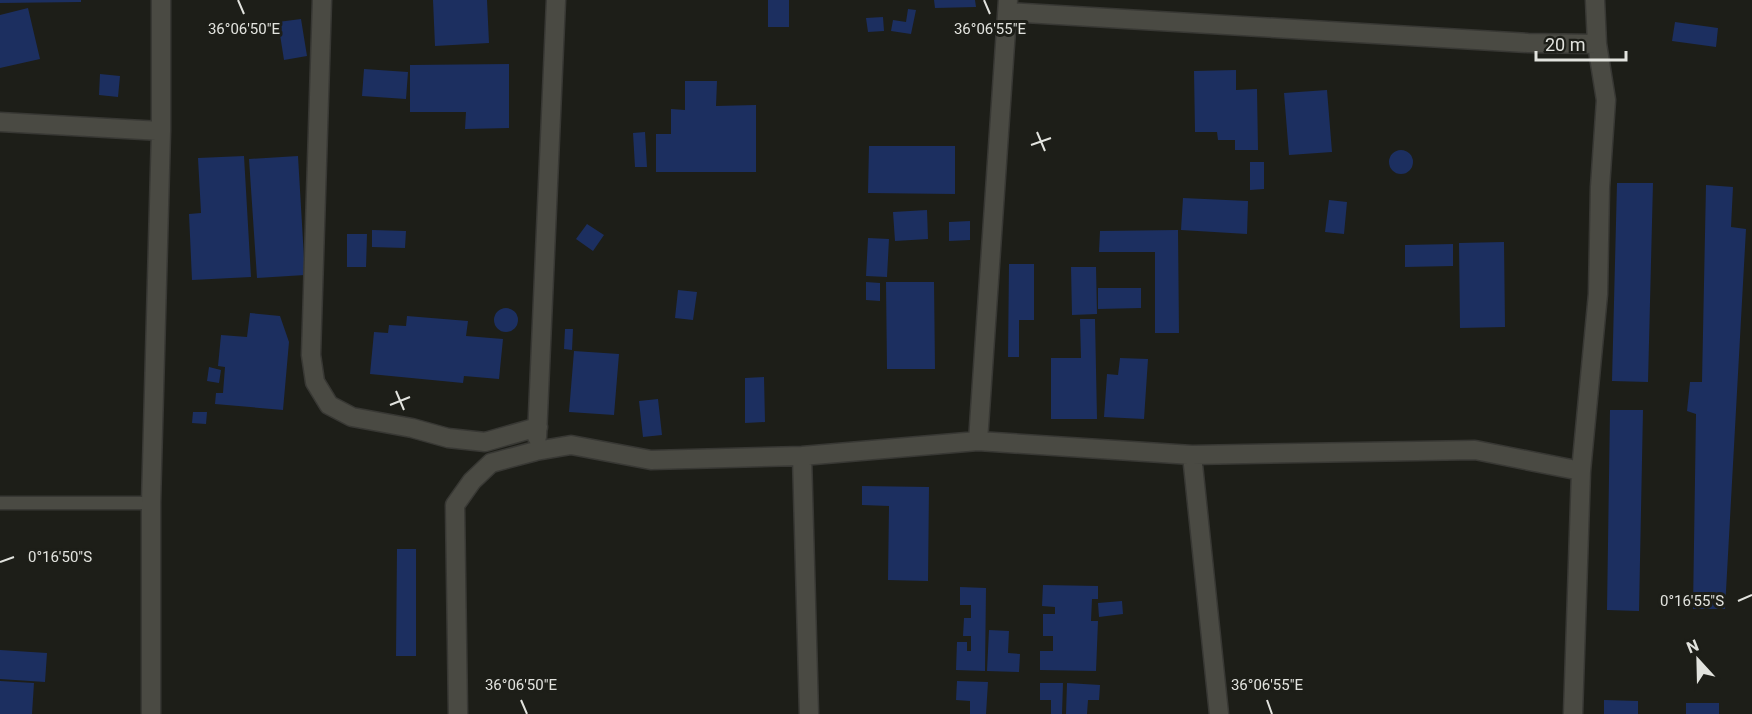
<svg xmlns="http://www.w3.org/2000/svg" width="1752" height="714" viewBox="0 0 1752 714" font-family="Roboto,sans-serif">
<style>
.building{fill:#1c2f60}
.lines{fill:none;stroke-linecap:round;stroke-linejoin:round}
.service-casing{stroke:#383834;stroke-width:15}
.minor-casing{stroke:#383834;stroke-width:21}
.service{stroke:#4a4a43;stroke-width:12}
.minor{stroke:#4a4a43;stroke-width:18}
.ticks{fill:none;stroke:#e2e3de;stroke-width:2}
.ticks-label{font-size:15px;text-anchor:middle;fill:#e2e3de;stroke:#1d1e18;stroke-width:6;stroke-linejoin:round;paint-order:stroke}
</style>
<rect width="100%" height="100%" fill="#1d1e18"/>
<path class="building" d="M 0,0 L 81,0 L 81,2 L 0,3 Z
M 433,0 L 487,0 L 489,43 L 435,46 Z
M 768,0 L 789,0 L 789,27 L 768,27 Z
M 934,0 L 975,0 L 976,7 L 935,8 Z
M 28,8 L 40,59 L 0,68 L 0,15 Z
M 908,9 L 916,10 L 911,34 L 891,31 L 893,20 L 906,22 Z
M 883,17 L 884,31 L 868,32 L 866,18 Z
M 301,19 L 307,56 L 284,60 L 278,22 Z
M 1675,22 L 1718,28 L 1716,47 L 1672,41 Z
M 509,64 L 509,128 L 465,129 L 466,112 L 410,112 L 410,65 Z
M 364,69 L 408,72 L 406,99 L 362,96 Z
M 1236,70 L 1236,90 L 1257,89 L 1258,150 L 1235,150 L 1235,140 L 1218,140 L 1217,132 L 1195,132 L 1194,71 Z
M 100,74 L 120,76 L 118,97 L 99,95 Z
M 685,81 L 717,81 L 716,106 L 756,105 L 756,172 L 656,172 L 656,134 L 671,134 L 671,109 L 685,110 Z
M 1327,90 L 1332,152 L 1289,155 L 1284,93 Z
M 645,132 L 647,167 L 635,167 L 633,133 Z
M 869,146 L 955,146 L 955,194 L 868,193 Z
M1389 162a12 12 0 1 1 24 0a12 12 0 1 1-24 0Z
M 244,156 L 251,277 L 192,280 L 189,214 L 201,213 L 198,158 Z
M 298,156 L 305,275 L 257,278 L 249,159 Z
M 1250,162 L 1264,162 L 1264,189 L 1250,190 Z
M 1617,183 L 1653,183 L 1648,382 L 1612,381 Z
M 1706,185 L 1733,187 L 1731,227 L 1746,229 L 1725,609 L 1693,609 L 1696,414 L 1687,411 L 1690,382 L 1702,382 Z
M 1183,198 L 1248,201 L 1247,234 L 1181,230 Z
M 1329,200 L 1347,202 L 1344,234 L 1325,232 Z
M 927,210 L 928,239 L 895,241 L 893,212 Z
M 970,221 L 970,240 L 949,241 L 949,222 Z
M 587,224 L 604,235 L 593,251 L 576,239 Z
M 372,230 L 406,231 L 405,248 L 372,247 Z
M 1178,230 L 1179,333 L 1155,333 L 1155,252 L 1099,252 L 1100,231 Z
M 347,234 L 367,234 L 366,267 L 347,267 Z
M 868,238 L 889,239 L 887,277 L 866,276 Z
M 1504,242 L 1505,327 L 1460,328 L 1459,243 Z
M 1453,244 L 1453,266 L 1405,267 L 1405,245 Z
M 1009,264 L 1034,264 L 1034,320 L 1019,320 L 1019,357 L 1008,357 Z
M 1071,267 L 1096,267 L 1097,314 L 1072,315 Z
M 866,282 L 880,283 L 880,301 L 866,300 Z
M 886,282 L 934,282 L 935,369 L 887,369 Z
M 1098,288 L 1141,288 L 1141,308 L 1098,309 Z
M 678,290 L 697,292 L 693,320 L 675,318 Z
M494 320a12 12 0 1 1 24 0a12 12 0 1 1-24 0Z
M 250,313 L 280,316 L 289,342 L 283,410 L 215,404 L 216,393 L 223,393 L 225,367 L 218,366 L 221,335 L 247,337 Z
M 407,316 L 468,321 L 466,336 L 503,339 L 499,379 L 464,376 L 463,383 L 370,374 L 374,332 L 388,333 L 389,325 L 406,326 Z
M 1080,319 L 1095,319 L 1097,419 L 1051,419 L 1051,358 L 1081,358 Z
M 565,329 L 573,329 L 572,350 L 564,349 Z
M 574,351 L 619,354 L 614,415 L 569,412 Z
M 1120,358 L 1148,359 L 1144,419 L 1104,417 L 1107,374 L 1118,375 Z
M 209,367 L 221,370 L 219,383 L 207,381 Z
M 764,377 L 765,422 L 745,423 L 745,378 Z
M 658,399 L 662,435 L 643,437 L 639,401 Z
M 1610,410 L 1643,410 L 1639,611 L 1607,610 Z
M 193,412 L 207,412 L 206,424 L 192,423 Z
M 862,486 L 929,487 L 928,581 L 888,580 L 889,506 L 862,505 Z
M 397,549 L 416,549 L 416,656 L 396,656 Z
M 1043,585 L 1098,586 L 1098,599 L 1092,599 L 1091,621 L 1098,621 L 1096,671 L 1040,670 L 1040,651 L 1053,651 L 1053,636 L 1043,636 L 1043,614 L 1055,614 L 1055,607 L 1042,606 Z
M 960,587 L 986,588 L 985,671 L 956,670 L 957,642 L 967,642 L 967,651 L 971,651 L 971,636 L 963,636 L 964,618 L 971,618 L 971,605 L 960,605 Z
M 1122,601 L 1123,614 L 1099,617 L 1098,603 Z
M 989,630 L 1009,631 L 1008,653 L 1020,654 L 1019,672 L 987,671 Z
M 0,650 L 47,653 L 45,682 L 0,679 Z
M 0,681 L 34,683 L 32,714 L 0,714 Z
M 957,681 L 988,682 L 986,714 L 970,714 L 970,701 L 956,700 Z
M 1040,683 L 1063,683 L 1062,714 L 1051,714 L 1051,700 L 1040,700 Z
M 1067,683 L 1100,685 L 1099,700 L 1088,700 L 1087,714 L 1066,714 Z
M 1604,700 L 1638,701 L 1638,714 L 1604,714 Z
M 1686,703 L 1719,703 L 1719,714 L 1686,714 Z"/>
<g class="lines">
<defs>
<path id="service" d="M 0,503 L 151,503"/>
<path id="minor" d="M 322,0 L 311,355 L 315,382 L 329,405 L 352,417 L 412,428 L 448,438 L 485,442 L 538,427
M 1008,12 L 1528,43 L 1597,44
M 0,122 L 161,131
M 537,437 L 556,0
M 978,441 L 1008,0
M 1192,455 L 1219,714
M 802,456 L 809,714
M 151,714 L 151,503 L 161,131 L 161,0
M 458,714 L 455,505 L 472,481 L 491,463 L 536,451 L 571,445 L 651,460 L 802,456 L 978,441 L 1192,455 L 1475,450 L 1581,471
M 1573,714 L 1581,471 L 1598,294 L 1600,187 L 1606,100 L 1597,44 L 1595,0"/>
</defs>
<use href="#service" class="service-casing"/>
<use href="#minor" class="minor-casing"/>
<use href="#service" class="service"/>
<use href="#minor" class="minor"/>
</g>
<path class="ticks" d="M 238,0 L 244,14M 984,0 L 990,14M 1037,132 L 1045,151M 1031,145 L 1051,138M 396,391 L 404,410M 390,405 L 410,397M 0,562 L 14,557M 1738,601 L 1752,595M 521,700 L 527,714M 1267,700 L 1272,714"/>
<g class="ticks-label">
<text x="244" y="34">36°06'50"E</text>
<text x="990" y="34">36°06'55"E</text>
<text x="60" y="562">0°16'50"S</text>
<text x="1692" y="606">0°16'55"S</text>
<text x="521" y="690">36°06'50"E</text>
<text x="1267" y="690">36°06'55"E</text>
</g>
<g transform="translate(1698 660) rotate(338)" stroke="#1d1e18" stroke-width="4.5" paint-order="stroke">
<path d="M0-4.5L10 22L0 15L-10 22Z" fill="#e2e3de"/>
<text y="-9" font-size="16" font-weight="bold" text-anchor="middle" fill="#e2e3de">N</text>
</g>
<path d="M1536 51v9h90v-9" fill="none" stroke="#e2e3de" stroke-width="3"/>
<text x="1545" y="51" font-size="18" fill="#e2e3de" stroke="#1d1e18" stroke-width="4.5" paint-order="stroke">20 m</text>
</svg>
